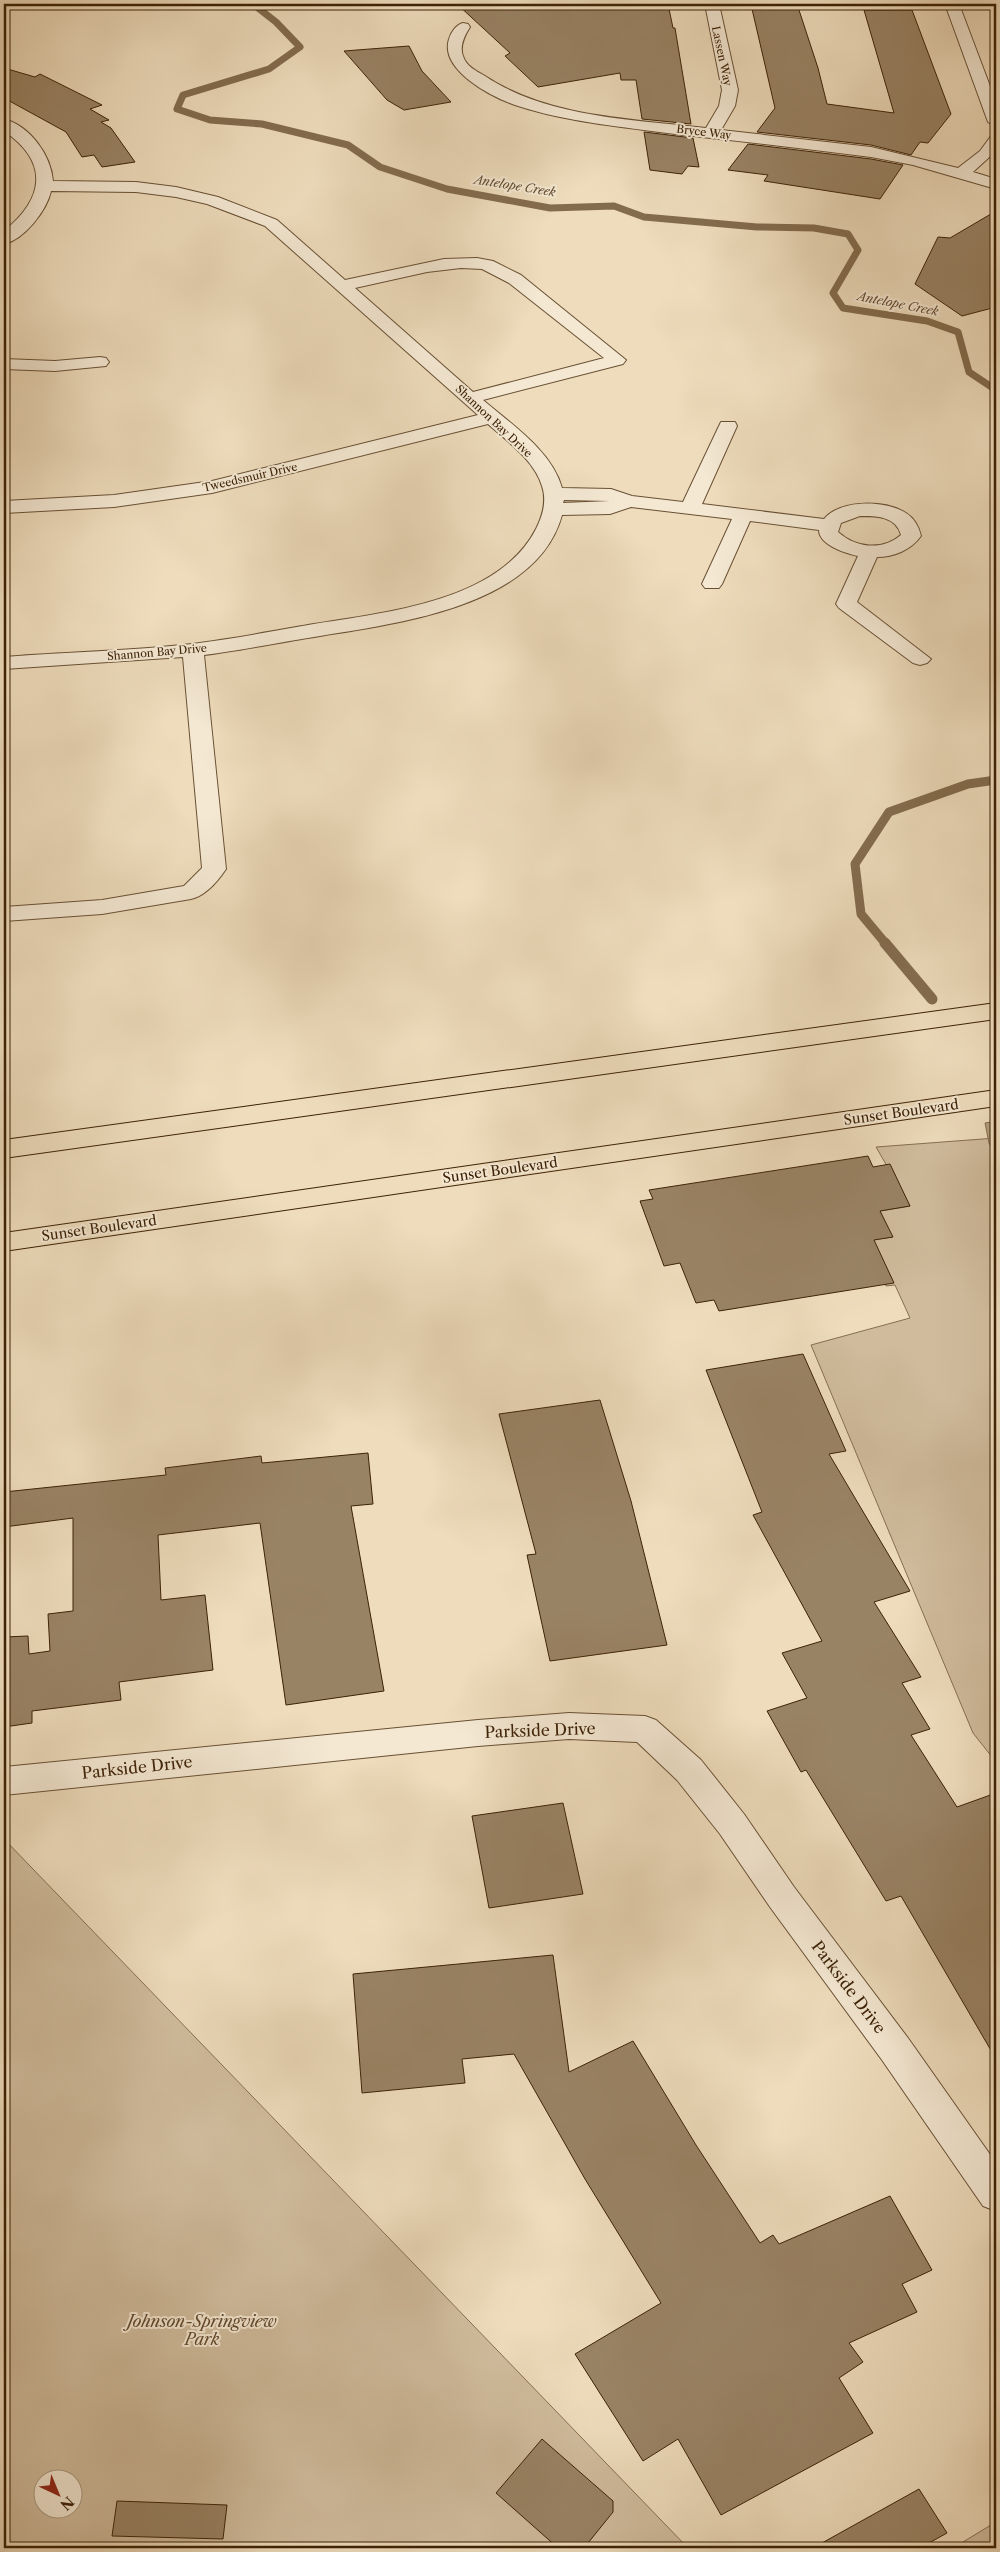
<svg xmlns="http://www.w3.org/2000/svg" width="1000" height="2552" viewBox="0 0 1000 2552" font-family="'Libre Caslon Text',serif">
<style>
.green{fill:#d0bc9d;stroke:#866f52;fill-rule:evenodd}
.water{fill:#b29d7e;stroke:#836c4e}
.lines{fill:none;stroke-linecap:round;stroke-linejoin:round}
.stream-far2{stroke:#836c4e;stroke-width:7}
.stream-far1{stroke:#836c4e;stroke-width:9}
.stream{stroke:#836c4e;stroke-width:11}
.building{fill:#998365;stroke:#3d2207}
.minor-casing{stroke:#695034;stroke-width:2}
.major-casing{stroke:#3d2207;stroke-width:2}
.minor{fill:#f4e8d3;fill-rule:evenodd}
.major{fill:#eedcbc;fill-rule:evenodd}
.labels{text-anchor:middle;stroke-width:4;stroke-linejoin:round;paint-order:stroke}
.far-street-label{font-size:11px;fill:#3d2207;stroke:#f4e8d3}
.far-water-label{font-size:12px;font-style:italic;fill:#60472b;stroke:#f4e8d3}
.street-label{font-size:14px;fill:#3d2207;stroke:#f4e8d3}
.near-street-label{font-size:16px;fill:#3d2207;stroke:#f4e8d3}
.near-park-label{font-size:16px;font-style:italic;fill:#62482c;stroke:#f4e8d3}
</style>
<rect width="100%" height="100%" fill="#eedcbc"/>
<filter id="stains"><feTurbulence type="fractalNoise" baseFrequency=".004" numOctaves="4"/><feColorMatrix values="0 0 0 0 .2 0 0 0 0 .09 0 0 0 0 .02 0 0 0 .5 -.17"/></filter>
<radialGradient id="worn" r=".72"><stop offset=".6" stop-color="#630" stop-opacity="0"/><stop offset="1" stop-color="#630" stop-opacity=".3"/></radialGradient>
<path class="green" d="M 996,1138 L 996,1762 L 973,1733 L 811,1345 L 910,1318 L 895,1285 L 886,1286 L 865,1241 L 892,1237 L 880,1211 L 910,1206 L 876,1147 Z
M 4,1839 L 688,2548 L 4,2548 ZM 42,2480 L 72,2480 L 72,2510 L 42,2510 Z
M 996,2522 L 996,2548 L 953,2548 Z"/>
<path class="water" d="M 996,1121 L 996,1156 L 989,1143 L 985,1123 Z"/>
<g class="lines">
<path class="stream-far2" d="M 253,4 L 276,22 L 300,47 L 269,69 L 183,95 L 177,109 L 210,120 L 262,124 L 348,145 L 380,167 L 447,189 L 550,208 L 614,206 L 644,217 L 757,227 L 814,228 L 848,234 L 858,250 L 833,293 L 843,308 L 927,321 L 958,332 L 969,372 L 996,390"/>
<path class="stream-far1" d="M 886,944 L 861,914 L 855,864 L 889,812 L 968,784 L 996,780"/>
<path class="stream" d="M 885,943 L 932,999"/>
</g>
<path class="building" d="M 457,4 L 668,4 L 673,28 L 675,28 L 691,124 L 642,119 L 636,80 L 621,80 L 620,73 L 538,87 L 505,56 L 510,53 Z
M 756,4 L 797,4 L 818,68 L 827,104 L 894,113 L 864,10 L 912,10 L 951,114 L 928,143 L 920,142 L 911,155 L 871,145 L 757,132 L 775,108 L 752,9 L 757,9 Z
M 409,46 L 422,71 L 451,102 L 404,110 L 387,100 L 344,51 Z
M 4,68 L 35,77 L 40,74 L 102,105 L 90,109 L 109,120 L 101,122 L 111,128 L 135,162 L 102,167 L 94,155 L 82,157 L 66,132 L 4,98 Z
M 644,132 L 693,138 L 699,167 L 688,166 L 682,174 L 650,170 Z
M 748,144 L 871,159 L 903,165 L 880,199 L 764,181 L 768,175 L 728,170 Z
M 996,211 L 996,307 L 962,316 L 915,284 L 938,237 L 950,238 Z
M 868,1156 L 873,1167 L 890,1164 L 910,1206 L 880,1211 L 893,1237 L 874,1240 L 894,1283 L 719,1311 L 714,1300 L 696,1303 L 680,1263 L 664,1266 L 640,1201 L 653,1199 L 649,1190 Z
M 803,1354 L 846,1451 L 829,1454 L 910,1591 L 874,1602 L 921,1677 L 902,1683 L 930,1729 L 911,1735 L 957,1807 L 996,1793 L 996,2059 L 901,1896 L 886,1901 L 806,1770 L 801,1772 L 767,1711 L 807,1698 L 782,1653 L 822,1641 L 753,1515 L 762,1512 L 706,1370 Z
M 600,1400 L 631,1501 L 667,1645 L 550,1661 L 527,1555 L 536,1554 L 499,1414 Z
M 368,1453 L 373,1504 L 351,1506 L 384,1691 L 286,1705 L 260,1523 L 158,1535 L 161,1600 L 205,1595 L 213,1670 L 119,1682 L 121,1700 L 32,1711 L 32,1723 L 4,1727 L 4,1637 L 28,1636 L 29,1654 L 50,1651 L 48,1614 L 73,1611 L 73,1518 L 4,1527 L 4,1492 L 166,1475 L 165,1468 L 261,1456 L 262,1463 Z
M 563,1803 L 583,1894 L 489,1908 L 472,1816 Z
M 553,1955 L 569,2072 L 633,2041 L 696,2145 L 760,2243 L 773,2235 L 779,2244 L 890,2196 L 932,2270 L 902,2284 L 917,2312 L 849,2343 L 863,2362 L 839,2378 L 873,2433 L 721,2515 L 678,2439 L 643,2461 L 575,2354 L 661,2303 L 585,2179 L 514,2054 L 462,2059 L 465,2083 L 362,2093 L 353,1974 Z
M 542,2439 L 613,2501 L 613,2512 L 584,2548 L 558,2548 L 496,2493 Z
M 919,2489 L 947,2533 L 920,2548 L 813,2548 Z
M 117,2501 L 227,2505 L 223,2539 L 112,2536 Z"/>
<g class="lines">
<defs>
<path id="minor" d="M 705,4 L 719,4 L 738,90 L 735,106 L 721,130 L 871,147 L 958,168 L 980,151 L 991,136 L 996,134 L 996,151 L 973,172 L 996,179 L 996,189 L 913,165 L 871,157 C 806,149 741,141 675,134 C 624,127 565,122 515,105 C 492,97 439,70 449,39 C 451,32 457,24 463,23 L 468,24 L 470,27 C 465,35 459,46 463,56 C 466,66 476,71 485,76 C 548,118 633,119 706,128 L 719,106 L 722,90 Z
M 945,4 L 959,4 L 996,102 L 996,127 L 988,122 Z
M 4,119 C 30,126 51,155 53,181 L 136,182 L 176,187 L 218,197 L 277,220 L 345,280 L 444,259 L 477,258 L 493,261 L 521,275 L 626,360 L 623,364 L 483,400 C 511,424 552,451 562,488 L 611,489 L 632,496 L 683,502 L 719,426 L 721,422 L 735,422 L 737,426 L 702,504 L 824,519 C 841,499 885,500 906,513 C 914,518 919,527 921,536 C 911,550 894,557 877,557 L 857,602 L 931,659 L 927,663 L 920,665 L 913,663 L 839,608 L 836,604 L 858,556 C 845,553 819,545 819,530 L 750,521 L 722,584 L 719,588 L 705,588 L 702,584 L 732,519 L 631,507 L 610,514 L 562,515 C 537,607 398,623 320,636 C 281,642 243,650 204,655 L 226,869 C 218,881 205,896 191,899 L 102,914 L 4,921 L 4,907 L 102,900 L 184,886 L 202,868 L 183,657 L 4,669 L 4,657 C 67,652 130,651 192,644 C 231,639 269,632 308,625 C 381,613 498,603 536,529 C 543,515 547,501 542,486 C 534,460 507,441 488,424 L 212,493 L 114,507 L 4,513 L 4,501 L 114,495 L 212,481 L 478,415 L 265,226 L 207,204 L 176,197 L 136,192 L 51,191 C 47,210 24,240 4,244 L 4,231 C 45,198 49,162 4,131 ZM 461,268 L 482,269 L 509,283 L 604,358 L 473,392 L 355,288 L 427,272 ZM 564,500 L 609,501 L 610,501 L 563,503 ZM 860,516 C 876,516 896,516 901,535 C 882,551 856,548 838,532 L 841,523 Z
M 100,357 L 106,358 L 109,362 L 106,366 L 55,371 L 4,369 L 4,359 L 55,361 Z
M 569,1713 L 645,1716 L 656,1720 L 701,1760 L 744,1814 L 794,1887 L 908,2038 L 996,2163 L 996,2211 L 983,2206 L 882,2060 L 770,1907 L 720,1834 L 677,1780 L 637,1742 L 569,1739 L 478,1746 L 4,1795 L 4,1767 L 478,1720 Z"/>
<path id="major" d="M 996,1003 L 996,1019 L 4,1158 L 4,1140 Z
M 996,1090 L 996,1106 L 4,1251 L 4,1233 Z"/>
</defs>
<use href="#minor" class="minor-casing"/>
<use href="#major" class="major-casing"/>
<use href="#minor" class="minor"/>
<use href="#major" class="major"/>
</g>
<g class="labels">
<g class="far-street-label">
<text transform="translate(722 56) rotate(78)" y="4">Lassen Way</text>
<text transform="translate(704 132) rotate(7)" y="4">Bryce Way</text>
<text transform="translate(494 421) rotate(43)" y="4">Shannon Bay Drive</text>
<text transform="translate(250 477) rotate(-13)" y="4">Tweedsmuir Drive</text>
<text transform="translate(157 652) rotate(-5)" y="4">Shannon Bay Drive</text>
</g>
<g class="far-water-label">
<text transform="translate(515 186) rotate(9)" y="4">Antelope Creek</text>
<text transform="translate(898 304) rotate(11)" y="4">Antelope Creek</text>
</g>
<g class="street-label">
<text transform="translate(901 1112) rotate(-8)" y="5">Sunset Boulevard</text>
<text transform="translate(500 1170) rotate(-8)" y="5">Sunset Boulevard</text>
<text transform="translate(99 1228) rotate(-8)" y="5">Sunset Boulevard</text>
</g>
<g class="near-street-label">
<text transform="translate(540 1730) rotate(-2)" y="6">Parkside Drive</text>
<text transform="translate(137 1767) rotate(-6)" y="6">Parkside Drive</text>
<text transform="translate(849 1987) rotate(53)" y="6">Parkside Drive</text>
</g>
<g class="near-park-label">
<text x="202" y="2327">Johnson-Springview<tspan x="202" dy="18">Park</tspan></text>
</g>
</g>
<rect width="1000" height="2552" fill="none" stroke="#eedcbc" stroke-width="20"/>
<rect x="5" y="5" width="990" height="2542" fill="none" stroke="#3d2207" stroke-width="2.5"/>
<rect x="10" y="10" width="980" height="2532" fill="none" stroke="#3d2207"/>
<g transform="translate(58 2494) rotate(136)"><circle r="24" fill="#f4e8d3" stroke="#ab9981"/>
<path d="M0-4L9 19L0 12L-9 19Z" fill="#8f2418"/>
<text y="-8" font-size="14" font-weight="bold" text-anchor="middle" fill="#3d2207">N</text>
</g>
<rect width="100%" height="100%" filter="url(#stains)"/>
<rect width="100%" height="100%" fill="url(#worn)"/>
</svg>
